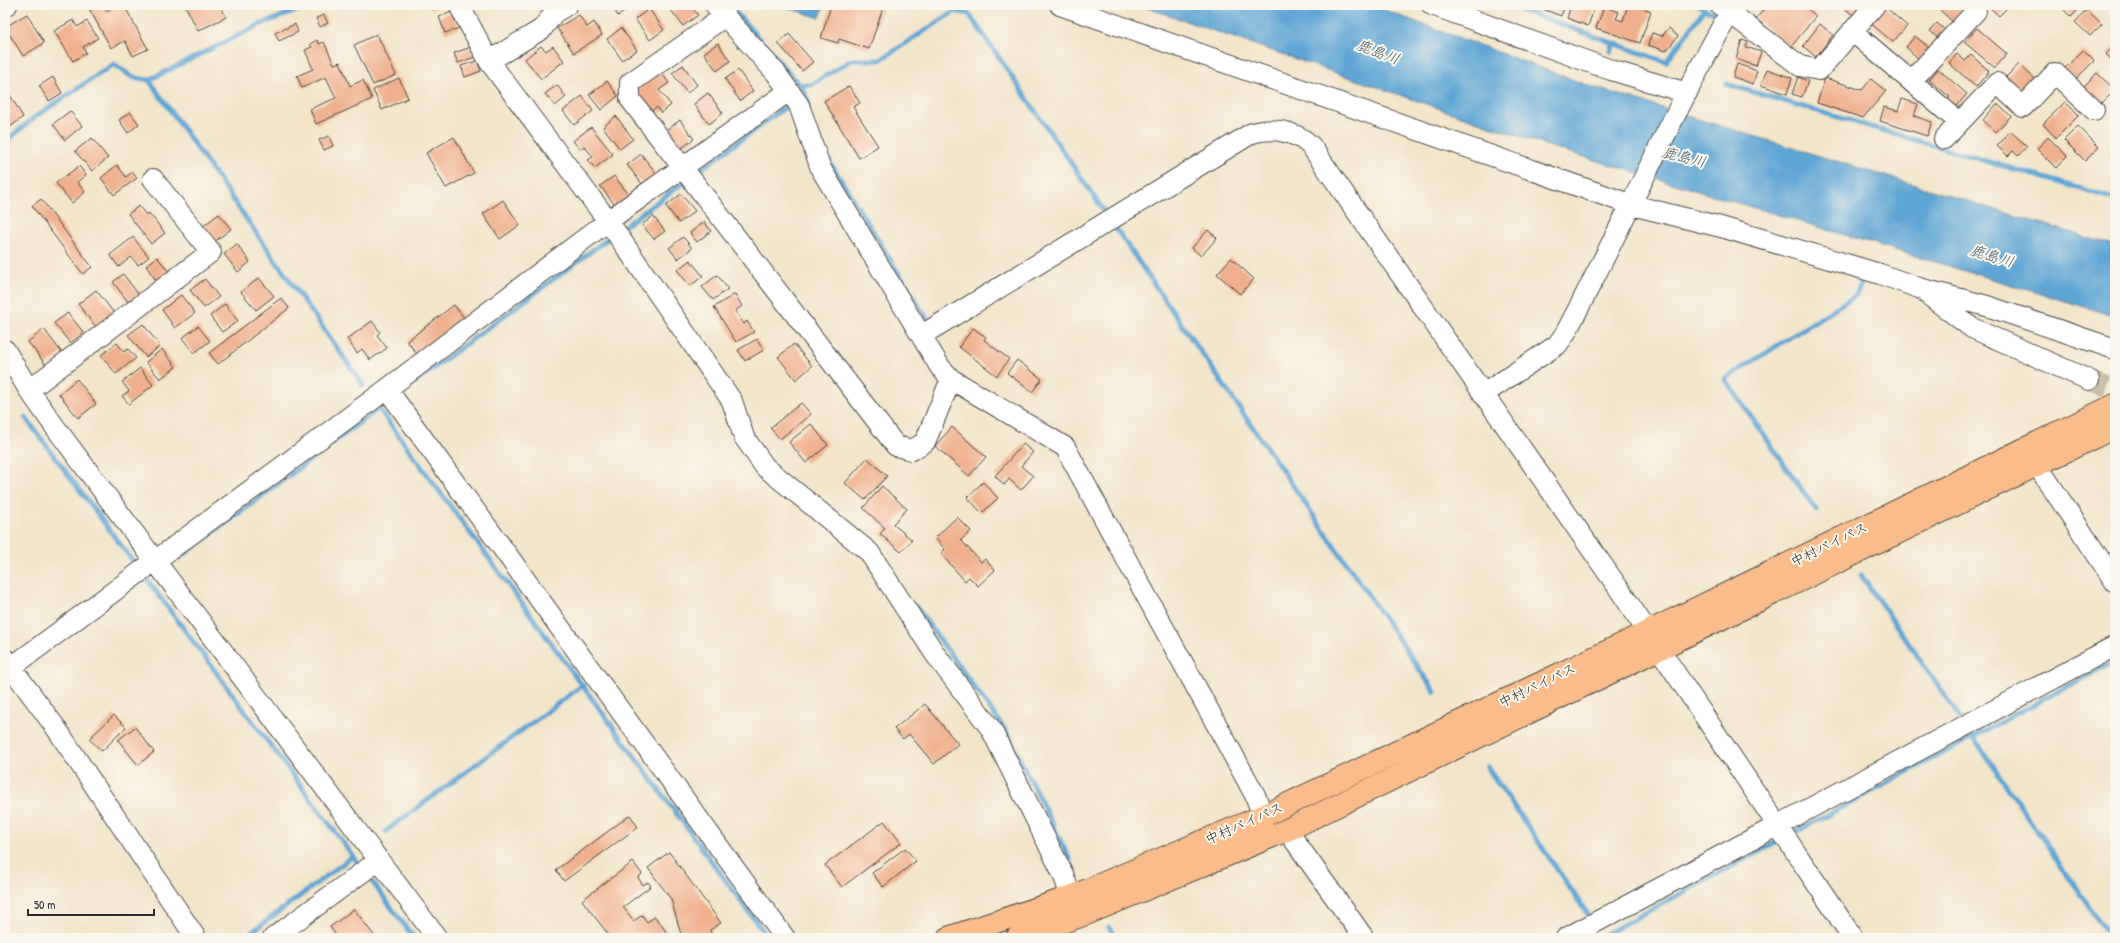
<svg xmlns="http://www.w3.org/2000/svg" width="2120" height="943" viewBox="0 0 2120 943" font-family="'Patrick Hand','Klee One',sans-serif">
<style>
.water{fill:#5fa6d5;stroke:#456880}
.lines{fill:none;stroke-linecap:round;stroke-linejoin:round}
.stream{stroke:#5fa6d5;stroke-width:5}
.building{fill:#f0b08e}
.minor-tunnel{stroke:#cac0aa;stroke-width:20;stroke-dasharray:20 10;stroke-linecap:butt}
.minor-casing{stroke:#494743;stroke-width:22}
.highway-casing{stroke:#494743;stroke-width:24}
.minor{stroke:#fff;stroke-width:20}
.highway{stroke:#f9bc8a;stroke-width:22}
.labels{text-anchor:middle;stroke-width:4;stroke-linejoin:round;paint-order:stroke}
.street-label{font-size:14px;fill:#2b2b2b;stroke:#fbf7ec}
.water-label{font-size:15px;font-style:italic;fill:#405c6f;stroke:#fbf7ec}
</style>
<rect width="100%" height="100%" fill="#fbf7ec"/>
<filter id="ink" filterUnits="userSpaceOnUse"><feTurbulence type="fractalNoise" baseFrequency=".025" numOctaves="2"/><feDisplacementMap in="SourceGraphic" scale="8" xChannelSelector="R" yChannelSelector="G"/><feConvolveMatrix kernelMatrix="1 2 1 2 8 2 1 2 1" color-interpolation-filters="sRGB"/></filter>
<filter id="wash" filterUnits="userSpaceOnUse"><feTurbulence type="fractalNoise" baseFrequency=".012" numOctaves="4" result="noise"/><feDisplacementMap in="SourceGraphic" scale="16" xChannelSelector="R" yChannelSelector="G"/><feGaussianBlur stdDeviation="0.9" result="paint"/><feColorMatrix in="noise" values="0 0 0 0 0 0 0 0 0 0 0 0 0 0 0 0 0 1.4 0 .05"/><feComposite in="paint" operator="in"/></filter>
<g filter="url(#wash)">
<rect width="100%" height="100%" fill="#f2e5ca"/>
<path class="water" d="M 779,5 L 824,5 L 820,18 Z
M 1139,5 L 1371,5 L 1590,86 L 2115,246 L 2115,316 L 1551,147 Z"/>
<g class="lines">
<path class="stream" d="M 729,5 L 799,84 L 805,93 L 809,105
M 1507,5 L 1666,62 L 1705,9 L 1715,14 L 1719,8
M 1698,5 L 1705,9
M 1611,51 L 1614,43
M 149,80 L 363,385
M 799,84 L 811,85 L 851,60 L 880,60 L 955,11 L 969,14 L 1108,217
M 1726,84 L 2115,199
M 5,142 L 35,117 L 114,64 L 132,77 L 149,80 L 259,25 L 311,5
M 826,156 L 926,317
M 693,175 L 791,103
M 1112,223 L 1435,692
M 619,230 L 687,180
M 396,396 L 613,235
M 379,409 L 768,938
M 25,417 L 135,564
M 1816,510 L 1725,379 L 1856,295 L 1862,281
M 179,558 L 390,400
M 1861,575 L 1963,722
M 148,581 L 362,868
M 916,607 L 1006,731 L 1070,860
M 1972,735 L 2110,938
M 1487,767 L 1591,919
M 386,831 L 583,685
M 1790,835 L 2115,661
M 367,875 L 414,938
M 1109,927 L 1117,938
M 244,938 L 353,856
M 1598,938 L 1783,839"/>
</g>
<g id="blocks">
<path class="building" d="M 87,5 L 103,5 L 106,11 L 118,5 L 124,5 L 148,49 L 133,56 L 125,41 L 111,48 Z
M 185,5 L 220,5 L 226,17 L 198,31 Z
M 430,5 L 444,5 L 432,10 Z
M 611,5 L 629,5 L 631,7 L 618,16 Z
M 667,5 L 690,5 L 698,15 L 683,26 Z
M 831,5 L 884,5 L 869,49 L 839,39 L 838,43 L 821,38 Z
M 1541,5 L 1565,5 L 1561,16 L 1540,8 Z
M 1571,5 L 1582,5 L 1594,9 L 1588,26 L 1567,18 Z
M 1628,5 L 1635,5 L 1651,11 L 1640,43 L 1596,28 L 1604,7 L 1619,12 L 1616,19 L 1623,21 Z
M 1767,5 L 1803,5 L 1816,16 L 1791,47 L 1756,19 Z
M 1841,5 L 1861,5 L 1853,15 Z
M 1883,5 L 1907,26 L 1893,42 L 1869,22 Z
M 1943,5 L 1969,5 L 1954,23 L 1939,9 Z
M 1987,5 L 2010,5 L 1999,16 Z
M 2059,5 L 2083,5 L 2071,17 Z
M 649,9 L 664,30 L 650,40 L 635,19 Z
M 2087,10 L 2102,24 L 2090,36 L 2075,22 Z
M 452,12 L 459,28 L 445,33 L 439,17 Z
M 27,14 L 44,43 L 23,56 L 5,27 Z
M 324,15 L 328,23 L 320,27 L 316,18 Z
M 579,15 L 587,27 L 594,22 L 602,35 L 574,53 L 557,28 Z
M 73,20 L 77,27 L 87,21 L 98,38 L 83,47 L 86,53 L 73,61 L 54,31 Z
M 1937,23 L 1945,30 L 1938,38 L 1930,31 Z
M 295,24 L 298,32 L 279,41 L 275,33 Z
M 1820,24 L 1833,35 L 1816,57 L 1803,46 Z
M 621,28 L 637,50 L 622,60 L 607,39 Z
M 1669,28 L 1678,36 L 1666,51 L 1648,45 L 1652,33 L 1662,36 Z
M 1977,28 L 2007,54 L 1995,68 L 1964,42 Z
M 377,34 L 396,75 L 373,85 L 354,45 Z
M 789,34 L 813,62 L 802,71 L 778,43 Z
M 1915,36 L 1932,50 L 1922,62 L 1906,47 Z
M 317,40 L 319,44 L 324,42 L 334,64 L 340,62 L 350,86 L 363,80 L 372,99 L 316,124 L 310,109 L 336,98 L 326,77 L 302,88 L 297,76 L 313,69 L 305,50 L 312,47 L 310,44 Z
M 1742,40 L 1748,42 L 1746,47 L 1761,52 L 1756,66 L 1736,59 Z
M 718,43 L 730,61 L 717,71 L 704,53 Z
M 2115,45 L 2115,63 L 2106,54 Z
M 541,46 L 546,51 L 553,46 L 564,61 L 541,79 L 525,59 Z
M 471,47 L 475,57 L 458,63 L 454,53 Z
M 2083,50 L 2094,61 L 2076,79 L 2065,68 Z
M 1957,54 L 1965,61 L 1971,55 L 1989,71 L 1976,87 L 1949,63 Z
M 477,61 L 481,71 L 465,77 L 461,66 Z
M 1737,64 L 1757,71 L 1753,84 L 1733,77 Z
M 2019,64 L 2036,80 L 2022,94 L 2005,78 Z
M 683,65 L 697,85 L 687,93 L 672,73 Z
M 1767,69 L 1792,78 L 1787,94 L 1761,85 Z
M 1938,69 L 1967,94 L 1955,108 L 1947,101 L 1950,97 L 1929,80 Z
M 738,70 L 753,91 L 740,101 L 725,79 Z
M 660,71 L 669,83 L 659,90 L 671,105 L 661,113 L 657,107 L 651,111 L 637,92 L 643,83 Z
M 2097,73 L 2115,90 L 2101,104 L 2083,87 Z
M 53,77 L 62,93 L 49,101 L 39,86 Z
M 1798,77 L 1808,81 L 1802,97 L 1792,94 Z
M 399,78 L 408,98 L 382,110 L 373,90 Z
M 1825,78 L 1862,90 L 1871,79 L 1886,91 L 1863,118 L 1817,103 Z
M 607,81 L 618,96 L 601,110 L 589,95 Z
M 557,85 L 566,97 L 555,106 L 545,94 Z
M 849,86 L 860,103 L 853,107 L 878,146 L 859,158 L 824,101 Z
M 7,90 L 23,117 L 5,131 L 5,91 Z
M 708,93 L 723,113 L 709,124 L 694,104 Z
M 582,96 L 593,111 L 574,125 L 563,111 Z
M 1902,99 L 1918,104 L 1914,116 L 1932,122 L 1927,136 L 1880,121 L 1884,107 L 1898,111 Z
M 2065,102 L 2079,115 L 2056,138 L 2043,124 Z
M 1997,104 L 2011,116 L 1996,132 L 1983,120 Z
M 70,111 L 82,126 L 65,140 L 53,124 Z
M 130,112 L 139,124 L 128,133 L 119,120 Z
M 616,116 L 633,139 L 620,149 L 603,127 Z
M 680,120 L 694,139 L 679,150 L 665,131 Z
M 2078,126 L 2099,147 L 2085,161 L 2064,140 Z
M 591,127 L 613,154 L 595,168 L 588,160 L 593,157 L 584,146 L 580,149 L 573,141 Z
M 2010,131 L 2027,146 L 2018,156 L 2013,151 L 2008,156 L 1997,146 Z
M 329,136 L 333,146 L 324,150 L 319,140 Z
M 454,137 L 474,173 L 446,188 L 426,153 Z
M 2048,137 L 2067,156 L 2056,168 L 2037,149 Z
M 92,138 L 108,158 L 92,171 L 75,151 Z
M 641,154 L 657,174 L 643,185 L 627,165 Z
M 117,165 L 126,177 L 132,172 L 137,178 L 114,195 L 101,178 Z
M 79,166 L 86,175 L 77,182 L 85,192 L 72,203 L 56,183 Z
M 614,176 L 630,196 L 616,206 L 600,186 Z
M 681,194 L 695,211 L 679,223 L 666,206 Z
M 41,199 L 92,267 L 83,274 L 32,206 Z
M 503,200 L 520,225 L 500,239 L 483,214 Z
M 139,206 L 146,215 L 149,213 L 165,233 L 151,244 L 128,214 Z
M 219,214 L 231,229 L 214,242 L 202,227 Z
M 653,216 L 665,231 L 654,239 L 642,225 Z
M 704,222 L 711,231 L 697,242 L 690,233 Z
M 1208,230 L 1217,238 L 1201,256 L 1192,248 Z
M 133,237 L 149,257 L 138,265 L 131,257 L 119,267 L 110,255 Z
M 683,237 L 692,248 L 678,259 L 669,248 Z
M 237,244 L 250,262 L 238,272 L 224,254 Z
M 157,257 L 170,273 L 158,283 L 146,266 Z
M 1231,258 L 1254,279 L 1240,294 L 1217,274 Z
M 690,260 L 703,276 L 690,286 L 677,270 Z
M 123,274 L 139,295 L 129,303 L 113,282 Z
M 717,275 L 728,289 L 713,300 L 702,287 Z
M 259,278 L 274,296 L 256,310 L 241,292 Z
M 205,279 L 219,297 L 204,308 L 190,290 Z
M 96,290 L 114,313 L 96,327 L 78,304 Z
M 735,294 L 742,306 L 735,311 L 744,324 L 747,321 L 754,332 L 736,342 L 714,307 Z
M 181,295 L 195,313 L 175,328 L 162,310 Z
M 281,298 L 289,308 L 218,364 L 209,353 Z
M 225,304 L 238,321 L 222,332 L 210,316 Z
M 454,305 L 464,318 L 417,354 L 407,341 Z
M 68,313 L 84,333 L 70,343 L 54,323 Z
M 372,321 L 380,332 L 377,335 L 387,348 L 370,360 L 362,349 L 357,353 L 347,339 Z
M 143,324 L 160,346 L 146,357 L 128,335 Z
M 198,326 L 210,341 L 194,353 L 182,338 Z
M 973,328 L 986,337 L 984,340 L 1009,359 L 997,376 L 959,347 Z
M 44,329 L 62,353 L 46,365 L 28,342 Z
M 757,339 L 764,350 L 745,361 L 738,350 Z
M 117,343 L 124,352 L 128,349 L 136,358 L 116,374 L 101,355 Z
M 794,344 L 812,366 L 796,380 L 778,357 Z
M 162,349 L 176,367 L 160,379 L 146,362 Z
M 1017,360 L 1042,379 L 1032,392 L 1007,373 Z
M 140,368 L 153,385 L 129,404 L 122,396 L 129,391 L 122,382 Z
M 77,379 L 96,404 L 78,418 L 59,394 Z
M 801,403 L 811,414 L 780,439 L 770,428 Z
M 811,424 L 828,445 L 806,463 L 789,442 Z
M 952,427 L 986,457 L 969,476 L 935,446 Z
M 1023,444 L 1033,452 L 1021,466 L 1033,476 L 1021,490 L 1009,479 L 1004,485 L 995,476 Z
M 867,458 L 887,476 L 865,500 L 845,483 Z
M 983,482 L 998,498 L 982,513 L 967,497 Z
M 882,486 L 907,509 L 893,524 L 912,540 L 901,552 L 880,534 L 885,528 L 863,508 Z
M 957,517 L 971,531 L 961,540 L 981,562 L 985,559 L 995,570 L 978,586 L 969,577 L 965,581 L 941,554 L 945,549 L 935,538 Z
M 925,704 L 958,744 L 934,764 L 909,734 L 903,739 L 894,729 Z
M 114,715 L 126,727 L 102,751 L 89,739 Z
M 135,727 L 154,752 L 138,765 L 118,740 Z
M 630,815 L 638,827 L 564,881 L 556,870 Z
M 884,821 L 901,843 L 842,887 L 825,865 Z
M 905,848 L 916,861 L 883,887 L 872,873 Z
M 669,852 L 721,923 L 710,930 L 712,936 L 705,938 L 682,938 L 671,899 L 648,868 Z
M 633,862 L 642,874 L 638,878 L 643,885 L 648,882 L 651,886 L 623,907 L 634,921 L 642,915 L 647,922 L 655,917 L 671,938 L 611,938 L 582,900 Z
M 354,909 L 376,938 L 338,938 L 330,927 Z"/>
</g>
</g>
<g filter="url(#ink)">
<use href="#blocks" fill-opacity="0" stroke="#494743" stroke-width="1"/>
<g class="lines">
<path class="minor-tunnel" d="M 2089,380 L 2115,390"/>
<defs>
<path id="minor" d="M 459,5 L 489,61 L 608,221 L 732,401 L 744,437 L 765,467 L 869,552 L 935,654 L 991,729 L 1063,874 L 1071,897
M 715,5 L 776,73 L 799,105 L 821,169 L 940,367 L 951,379 L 1065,447 L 1255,795 L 1263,816
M 1060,5 L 1632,205 L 1721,227 L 1880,274 L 1919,288 L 1987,306 L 2115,349
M 1432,5 L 1611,70 L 1687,93
M 1720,5 L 1800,66 L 1819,70 L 1875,5
M 5,6 L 7,5
M 724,17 L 630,83 L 630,99 L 896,446 L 912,450 L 925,442 L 951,379
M 1852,31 L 1959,122
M 489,61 L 542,29 L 554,13 L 567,5
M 1911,81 L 1976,11
M 1944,139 L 1997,83 L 2023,107 L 2055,73 L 2094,110
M 1927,294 L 1972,328 L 2089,380
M 922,335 L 1252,133 C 1273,127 1296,131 1311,146 L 1617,586 L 1853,938
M 5,350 L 29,390 L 55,427 L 437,938
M 387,389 L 785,938
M 29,390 L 211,252 L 153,179
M 1485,393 L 1557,345 L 1565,334 C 1623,225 1673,112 1734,5
M 2037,465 L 2115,582
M 5,659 L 56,728 L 196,938
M 5,672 L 387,389 L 608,221 L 789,91
M 1287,830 L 1364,938
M 273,938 L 379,860
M 1566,938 L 2115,646"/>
<path id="highway" d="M 948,938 L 1071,897 L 1263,816 L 1648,632 L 2115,405
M 1017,938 L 1086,914 L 1287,830 L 2115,427"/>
</defs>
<use href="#minor" class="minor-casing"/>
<use href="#highway" class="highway-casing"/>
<use href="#minor" class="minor"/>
<use href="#highway" class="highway"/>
</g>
</g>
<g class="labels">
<g class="street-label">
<text transform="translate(1829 544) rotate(-26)" y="5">中村バイパス</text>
<text transform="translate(1537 685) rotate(-26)" y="5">中村バイパス</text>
<text transform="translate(1244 823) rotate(-24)" y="5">中村バイパス</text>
</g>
<g class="water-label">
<text transform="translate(1378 52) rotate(21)" y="5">鹿島川</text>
<text transform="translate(1684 157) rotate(14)" y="5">鹿島川</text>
<text transform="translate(1992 256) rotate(17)" y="5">鹿島川</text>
</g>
</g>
<rect width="2120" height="943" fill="none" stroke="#fbf7ec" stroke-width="20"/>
<path d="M28 909v6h126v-6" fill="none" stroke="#2b2b2b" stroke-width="2"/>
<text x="34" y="909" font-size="12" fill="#2b2b2b" stroke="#fbf7ec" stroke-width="3" paint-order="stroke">50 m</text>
</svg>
